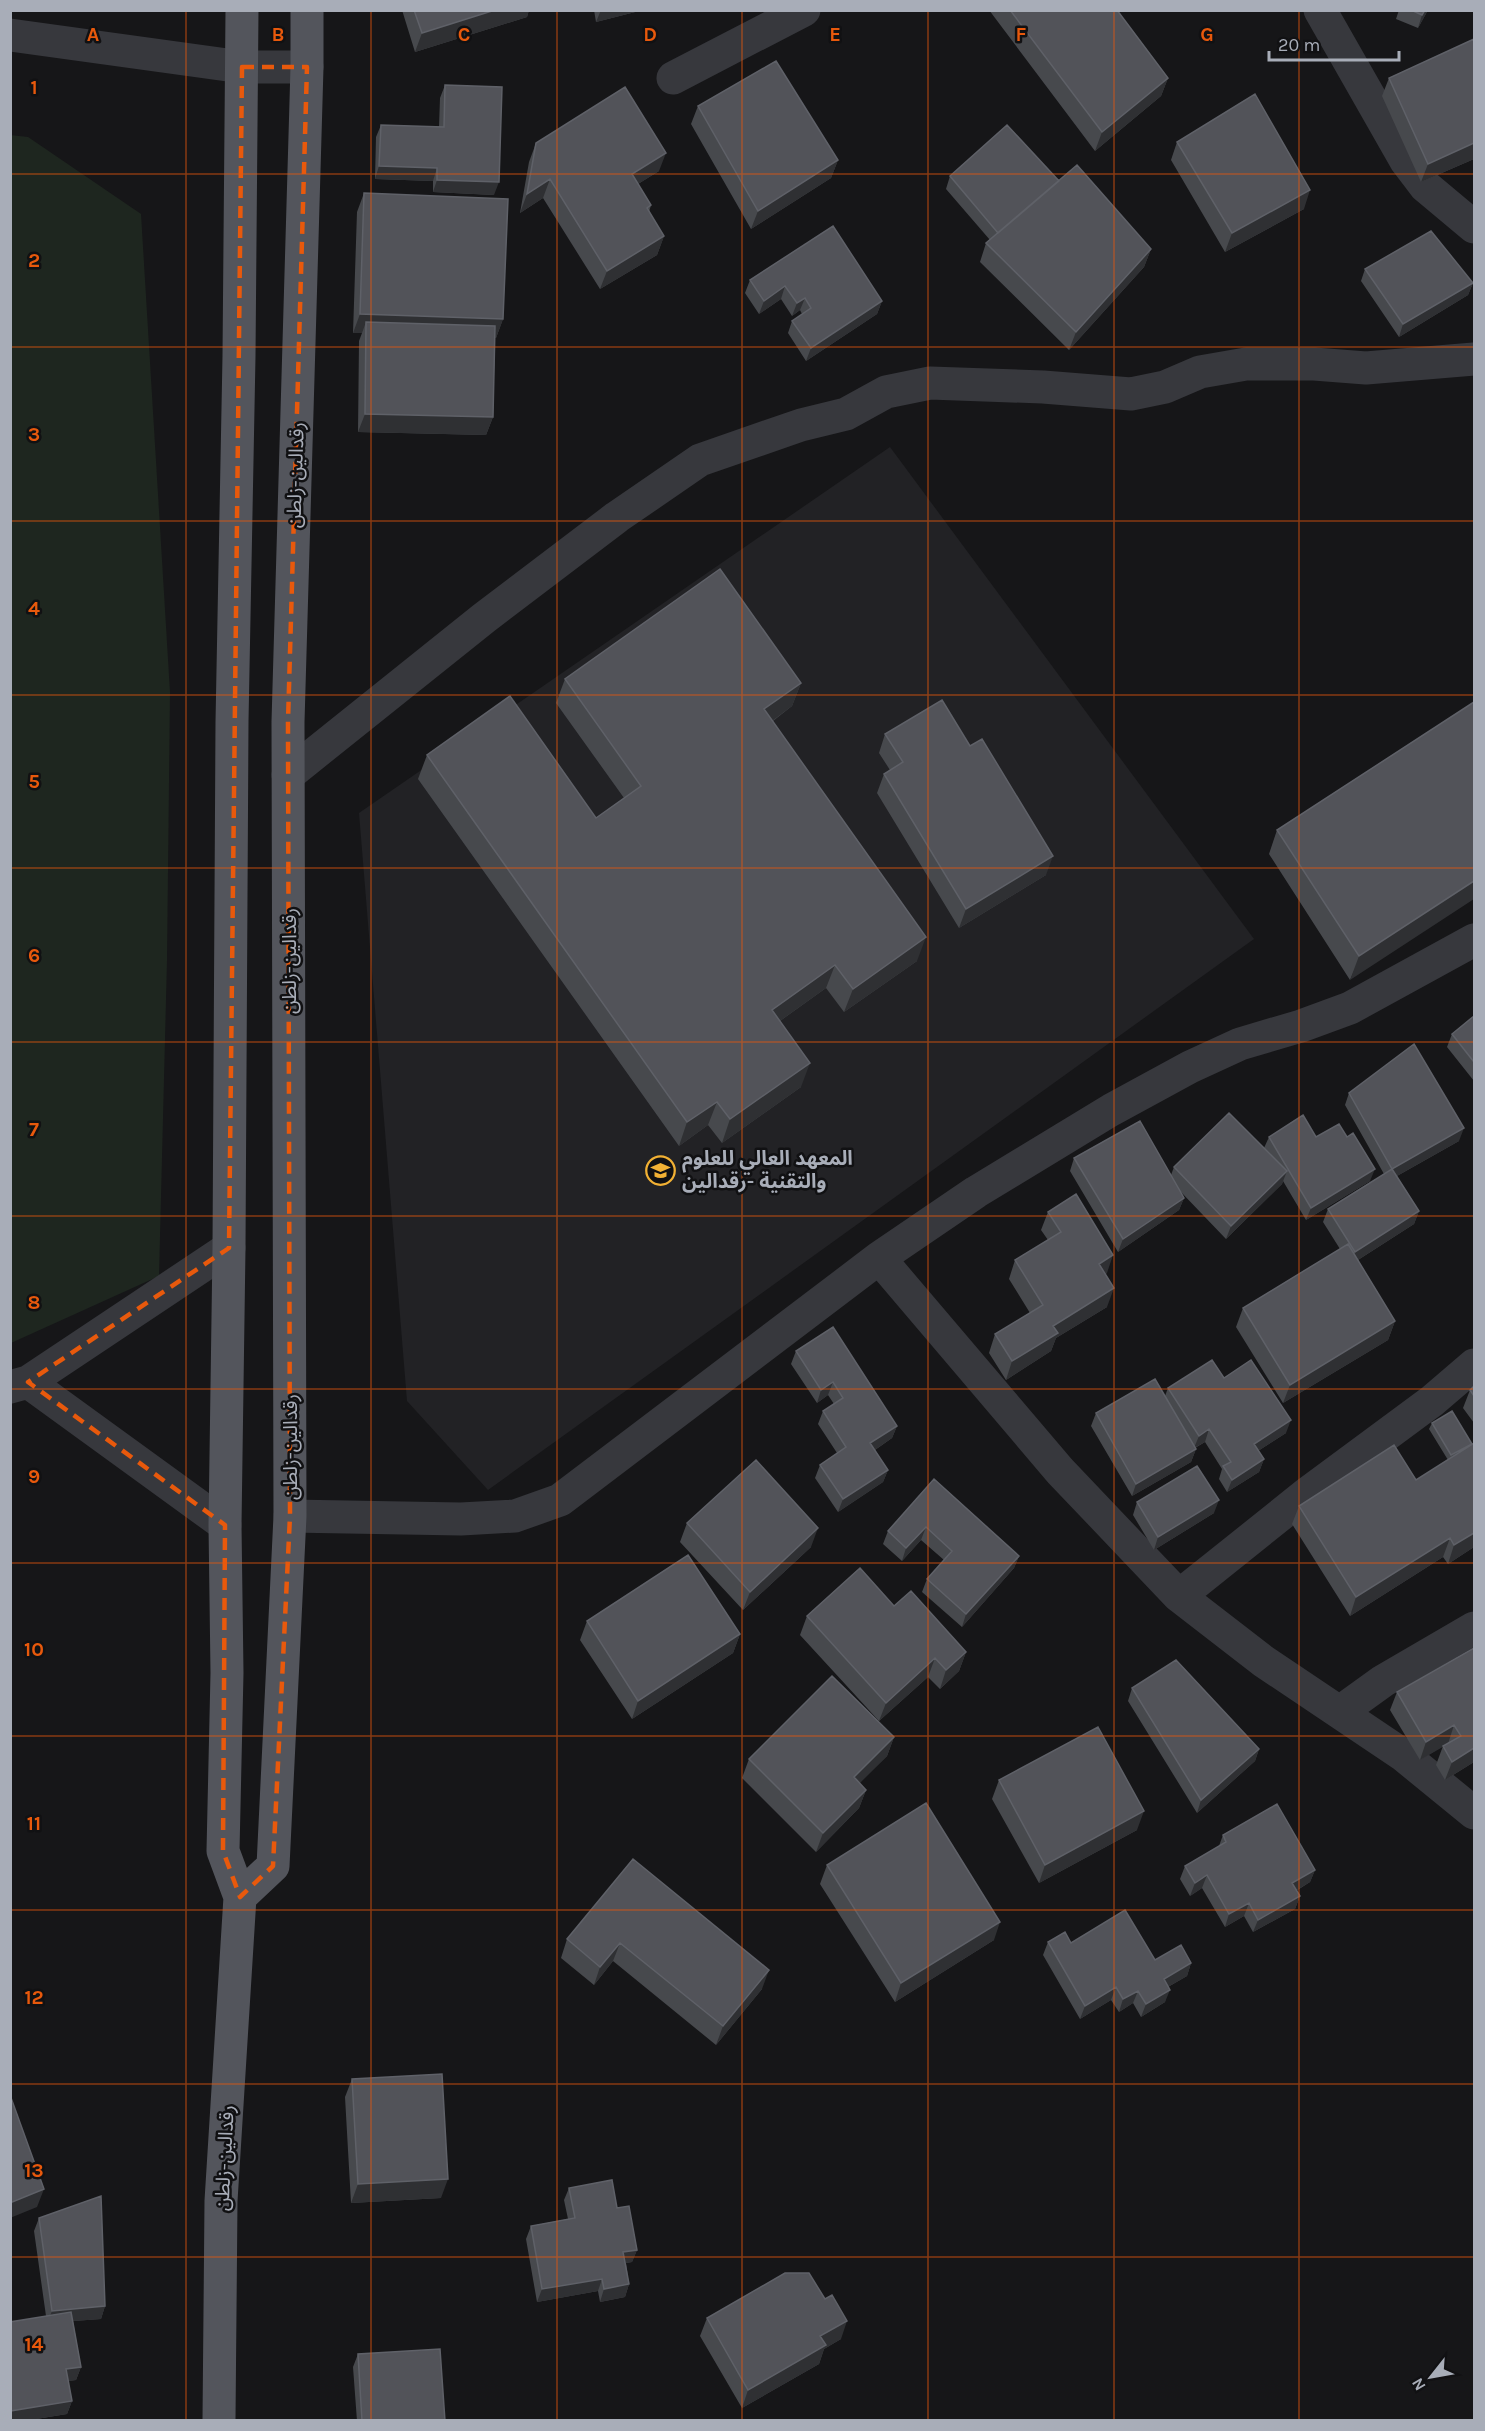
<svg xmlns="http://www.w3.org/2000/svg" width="1485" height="2431" viewBox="0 0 1485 2431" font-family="Karla,'Noto Sans Arabic',sans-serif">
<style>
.built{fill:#222225}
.green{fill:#1e261f}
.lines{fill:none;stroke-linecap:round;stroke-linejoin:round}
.minor{stroke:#37383d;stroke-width:33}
.primary{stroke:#53555c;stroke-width:33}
.wall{fill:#47494d}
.shaded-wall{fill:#2f3033}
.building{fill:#525359;stroke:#5f6168;stroke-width:1.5}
.marked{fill:none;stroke:#e8590c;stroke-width:4.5;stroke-dasharray:12 8;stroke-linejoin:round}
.grid{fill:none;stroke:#e8590c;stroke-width:1.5;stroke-opacity:0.55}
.labels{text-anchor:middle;stroke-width:5;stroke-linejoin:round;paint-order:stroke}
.street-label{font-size:20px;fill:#a8adb8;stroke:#111113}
.poi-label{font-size:20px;font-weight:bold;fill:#a8adb8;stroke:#111113;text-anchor:start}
.grid-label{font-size:20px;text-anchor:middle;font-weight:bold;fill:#e8590c;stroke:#111113;stroke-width:5;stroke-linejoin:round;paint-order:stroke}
</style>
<rect width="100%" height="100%" fill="#161618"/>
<path class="built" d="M 890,447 L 1254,939 L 488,1490 L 407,1401 L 359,813 Z"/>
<path class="green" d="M 10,135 L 28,137 L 141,214 L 170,692 L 167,960 L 159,1276 L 11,1343 Z"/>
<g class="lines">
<path class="minor" d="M 1320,10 L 1406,161 L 1425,186 L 1474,227
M 10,35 L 242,67 L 307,67
M 673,78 L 804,10
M 288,775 L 484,618 L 617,517 L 700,460 L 801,425 L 846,414 L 886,392 L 930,383 L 1043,387 L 1131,394 L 1165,387 L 1200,372 L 1246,364 L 1314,364 L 1366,368 L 1474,359
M 879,1258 L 1060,1471 L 1179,1596 L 1263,1661 L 1403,1755 L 1474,1813
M 28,1382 L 225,1525
M 10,1387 L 28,1382 L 229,1248
M 290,1516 L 461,1519 L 515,1516 L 560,1500 L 879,1258 L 976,1192 L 1111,1110 L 1190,1067 L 1240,1044 L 1301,1026 L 1350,1008 L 1474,940
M 1179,1596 L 1309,1492 L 1432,1401 L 1474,1365
M 1340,1712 L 1383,1681 L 1474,1628"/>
<path class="primary" d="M 240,1897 L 273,1866 L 290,1516 L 288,722 L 307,67 L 307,10
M 219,2420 L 221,2201 L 240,1897 L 223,1851 L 227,1673 L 225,1525 L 229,1248 L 232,722 L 239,356 L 242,10"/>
</g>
<path class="wall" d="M 402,10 L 529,10 L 527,17 L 415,52 Z
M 594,10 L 643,10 L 596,22 Z
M 989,10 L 1117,10 L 1168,78 L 1161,96 L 1095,151 Z
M 1399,10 L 1428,10 L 1418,28 L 1396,19 Z
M 1474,39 L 1474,159 L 1421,182 L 1382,96 L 1389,78 Z
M 445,85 L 494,195 L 433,192 L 433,181 L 375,179 L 376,137 L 381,125 L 439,127 L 440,98 Z
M 698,106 L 838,160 L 831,178 L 751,229 L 691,124 Z
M 1177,142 L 1304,209 L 1225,252 L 1171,160 Z
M 536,143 L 659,171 L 638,184 L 651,205 L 649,212 L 664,236 L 657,255 L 600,289 L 543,198 L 520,213 L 529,162 Z
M 950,176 L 1059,181 L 1151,249 L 1144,267 L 1069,350 L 980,262 L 986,243 L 990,240 L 946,189 Z
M 364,193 L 503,319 L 496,338 L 495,338 L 493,417 L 486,435 L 358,432 L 359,341 L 362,333 L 353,333 L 357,212 Z
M 1365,269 L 1473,283 L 1468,295 L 1399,337 L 1361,281 Z
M 750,280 L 882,301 L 877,314 L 806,361 L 788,333 L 792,321 L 802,314 L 800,310 L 792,316 L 781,299 L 759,314 L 745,293 Z
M 565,679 L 801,683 L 792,706 L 773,721 L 917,961 L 844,1012 L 826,988 L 780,1021 L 801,1087 L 722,1143 L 708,1125 L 679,1146 L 418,779 L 427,755 L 596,818 L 624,798 L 556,703 Z
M 1474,702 L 1350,980 L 1269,854 L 1277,830 Z
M 885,734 L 970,746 L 1046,875 L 959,928 L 877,793 L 884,774 L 890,770 L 879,753 Z
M 1474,1016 L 1474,1081 L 1447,1047 L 1452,1034 Z
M 1349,1093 L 1459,1141 L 1397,1176 L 1419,1211 L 1414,1224 L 1358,1260 L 1395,1321 L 1388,1340 L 1283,1403 L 1236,1327 L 1243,1308 L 1340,1249 L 1323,1222 L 1328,1209 L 1384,1174 L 1345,1105 Z
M 1269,1137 L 1316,1137 L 1370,1181 L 1306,1220 L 1283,1181 L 1282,1184 L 1226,1239 L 1180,1191 L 1184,1198 L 1179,1210 L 1118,1252 L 1070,1171 L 1074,1158 L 1171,1175 L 1174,1167 L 1264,1148 Z
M 1048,1212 L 1107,1273 L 1105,1274 L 1107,1307 L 1056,1338 L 1051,1351 L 1006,1380 L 989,1353 L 995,1334 L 1030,1313 L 1009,1279 L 1015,1260 L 1048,1240 L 1041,1230 Z
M 796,1351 L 897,1426 L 892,1438 L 875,1450 L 888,1470 L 883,1482 L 838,1512 L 815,1478 L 820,1465 L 837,1453 L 818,1424 L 823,1411 L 834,1404 L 828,1395 L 817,1403 L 791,1364 Z
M 1224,1378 L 1286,1433 L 1258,1451 L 1264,1459 L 1259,1472 L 1227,1492 L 1219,1479 L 1222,1469 L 1205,1442 L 1195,1448 L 1196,1449 L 1191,1462 L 1132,1496 L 1091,1426 L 1096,1413 L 1165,1396 L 1168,1388 Z
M 1474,1386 L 1474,1423 L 1463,1408 L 1470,1390 Z
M 1432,1423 L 1472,1444 L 1474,1547 L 1448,1564 L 1443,1557 L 1350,1616 L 1292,1524 L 1299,1506 L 1416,1480 L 1448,1460 L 1429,1429 Z
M 934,1479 L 1019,1556 L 1014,1568 L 962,1627 L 922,1592 L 927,1579 L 944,1560 L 921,1540 L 902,1561 L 883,1544 L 888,1531 Z
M 1137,1502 L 1214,1513 L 1154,1550 L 1133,1515 Z
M 687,1523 L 811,1547 L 743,1610 L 680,1542 Z
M 894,1606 L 966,1652 L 959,1671 L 940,1689 L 928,1677 L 879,1721 L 800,1635 L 807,1616 Z
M 587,1621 L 740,1634 L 733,1653 L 632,1719 L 580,1640 Z
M 1474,1648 L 1474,1762 L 1445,1780 L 1436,1765 L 1443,1746 L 1420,1760 L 1390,1710 L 1397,1692 Z
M 1132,1688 L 1259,1749 L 1255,1761 L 1197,1813 L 1128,1701 Z
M 894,1737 L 887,1756 L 859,1783 L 866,1790 L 859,1808 L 816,1852 L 742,1778 L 749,1759 Z
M 999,1780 L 1137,1830 L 1039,1883 L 992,1799 Z
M 1223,1835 L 1315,1870 L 1310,1882 L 1296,1891 L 1300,1896 L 1295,1909 L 1253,1932 L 1244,1916 L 1225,1927 L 1202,1888 L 1190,1896 L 1180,1879 L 1185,1866 L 1219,1846 Z
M 633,1859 L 762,1989 L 716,2045 L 613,1961 L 594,1985 L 561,1958 L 567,1939 Z
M 827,1865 L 994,1940 L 895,2002 L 820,1884 Z
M 1048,1942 L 1071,1943 L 1155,1960 L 1191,1963 L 1187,1976 L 1168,1987 L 1165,2002 L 1141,2017 L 1133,2003 L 1119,2012 L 1111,2000 L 1080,2019 L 1043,1955 Z
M 352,2079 L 441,2198 L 351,2203 L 345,2097 Z
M 569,2188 L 617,2208 L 637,2250 L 632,2262 L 626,2263 L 629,2284 L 625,2297 L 600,2302 L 598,2291 L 537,2302 L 526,2239 L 531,2226 L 568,2219 L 564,2200 Z
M 39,2218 L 105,2306 L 101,2319 L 73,2321 L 81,2367 L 76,2380 L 68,2381 L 72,2401 L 67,2414 L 24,2421 L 10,2421 L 46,2316 L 34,2231 Z
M 707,2318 L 841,2339 L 824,2349 L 819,2364 L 742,2408 L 700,2336 Z
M 358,2354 L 445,2421 L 357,2421 L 353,2367 Z"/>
<path class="shaded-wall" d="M 495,10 L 529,10 L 527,17 L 415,52 L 422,33 Z
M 601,10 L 643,10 L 596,22 Z
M 1425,10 L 1428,10 L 1418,28 L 1422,15 Z
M 1168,78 L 1161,96 L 1095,151 L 1102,132 Z
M 1474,143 L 1474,159 L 1421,182 L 1428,164 Z
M 666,153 L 659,171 L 625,192 L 632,174 Z
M 838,160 L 831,178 L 751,229 L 758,211 Z
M 379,166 L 437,168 L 433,181 L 375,179 Z
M 550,179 L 543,198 L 520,213 L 527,194 Z
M 437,180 L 499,182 L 494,195 L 433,192 Z
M 1310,190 L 1304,209 L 1225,252 L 1232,233 Z
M 664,236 L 657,255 L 600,289 L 607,271 Z
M 1151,249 L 1144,267 L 1069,350 L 1076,332 Z
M 1473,283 L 1468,295 L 1399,337 L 1403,324 Z
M 785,286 L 781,299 L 759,314 L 764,301 Z
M 805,298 L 800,310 L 792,316 L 797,303 Z
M 882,301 L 877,314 L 806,361 L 811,348 Z
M 360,314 L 503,319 L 496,338 L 366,333 L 366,322 L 362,333 L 353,333 Z
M 365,414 L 493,417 L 486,435 L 358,432 Z
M 801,683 L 792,706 L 756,733 L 764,709 Z
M 1053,856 L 1046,875 L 959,928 L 966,909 Z
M 1474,881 L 1474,899 L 1350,980 L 1359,956 Z
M 926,937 L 917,961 L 844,1012 L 853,989 Z
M 835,965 L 826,988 L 763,1033 L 772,1010 Z
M 810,1063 L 801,1087 L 722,1143 L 730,1119 Z
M 717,1102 L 708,1125 L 679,1146 L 687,1122 Z
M 1464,1128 L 1459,1141 L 1388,1181 L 1392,1169 Z
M 1375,1169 L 1370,1181 L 1306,1220 L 1311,1208 Z
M 1287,1171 L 1282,1184 L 1226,1239 L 1231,1226 Z
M 1184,1198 L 1179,1210 L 1118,1252 L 1123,1239 Z
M 1419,1211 L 1414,1224 L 1350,1265 L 1355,1252 Z
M 1113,1255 L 1107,1273 L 1092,1283 L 1099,1264 Z
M 1114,1288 L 1107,1307 L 1056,1338 L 1051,1351 L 1006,1380 L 1012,1361 L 1053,1326 Z
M 1395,1321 L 1388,1340 L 1283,1403 L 1290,1385 Z
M 833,1382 L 828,1395 L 817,1403 L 821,1390 Z
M 1291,1420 L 1286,1433 L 1250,1456 L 1254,1444 Z
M 897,1426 L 892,1438 L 866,1456 L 870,1443 Z
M 1209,1429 L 1205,1442 L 1194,1448 L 1199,1436 Z
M 1196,1449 L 1191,1462 L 1132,1496 L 1136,1484 Z
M 1264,1459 L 1259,1472 L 1227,1492 L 1232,1480 Z
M 888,1470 L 883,1482 L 838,1512 L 843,1499 Z
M 1219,1500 L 1214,1513 L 1154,1550 L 1158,1537 Z
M 926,1527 L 921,1540 L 902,1561 L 906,1548 Z
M 818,1528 L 811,1547 L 743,1610 L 750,1592 Z
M 1474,1533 L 1474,1547 L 1448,1564 L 1454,1545 Z
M 1450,1538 L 1443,1557 L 1350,1616 L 1356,1597 Z
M 1019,1556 L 1014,1568 L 962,1627 L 966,1614 Z
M 740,1634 L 733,1653 L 632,1719 L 638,1701 Z
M 966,1652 L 959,1671 L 940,1689 L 946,1670 Z
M 935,1658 L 928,1677 L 879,1721 L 886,1703 Z
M 1454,1725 L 1448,1744 L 1420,1760 L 1426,1742 Z
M 894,1737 L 887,1756 L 847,1796 L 854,1777 Z
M 1474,1748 L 1474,1762 L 1445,1780 L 1452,1762 Z
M 1259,1749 L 1255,1761 L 1197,1813 L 1201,1800 Z
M 866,1790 L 859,1808 L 816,1852 L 823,1833 Z
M 1144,1811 L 1137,1830 L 1039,1883 L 1045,1865 Z
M 1315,1870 L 1310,1882 L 1287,1896 L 1292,1883 Z
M 1207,1875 L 1202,1888 L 1190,1896 L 1195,1883 Z
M 1300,1896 L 1295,1909 L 1253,1932 L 1258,1920 Z
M 1249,1903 L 1244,1916 L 1225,1927 L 1229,1914 Z
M 1000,1922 L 994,1940 L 895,2002 L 901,1983 Z
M 620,1943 L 613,1961 L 594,1985 L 600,1967 Z
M 1191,1963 L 1187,1976 L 1159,1992 L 1164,1979 Z
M 769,1970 L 762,1989 L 716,2045 L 723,2026 Z
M 1116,1987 L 1111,2000 L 1080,2019 L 1085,2006 Z
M 1170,1990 L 1165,2002 L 1141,2017 L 1146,2004 Z
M 1138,1991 L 1133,2003 L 1119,2012 L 1123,1999 Z
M 448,2179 L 441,2198 L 351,2203 L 358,2184 Z
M 44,2189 L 37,2207 L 10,2218 L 10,2203 Z
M 637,2250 L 632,2262 L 619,2264 L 623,2252 Z
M 602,2279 L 598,2291 L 537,2302 L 542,2289 Z
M 629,2284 L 625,2297 L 600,2302 L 604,2289 Z
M 105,2306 L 101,2319 L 47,2323 L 52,2311 Z
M 847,2321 L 841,2339 L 824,2349 L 819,2364 L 742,2408 L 748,2390 L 820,2336 Z
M 81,2367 L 76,2380 L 61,2382 L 66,2369 Z
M 72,2401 L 67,2414 L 24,2421 L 10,2421 L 10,2411 Z"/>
<path class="building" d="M 414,10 L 495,10 L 422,33 Z
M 1010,10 L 1117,10 L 1168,78 L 1102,132 Z
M 1411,10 L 1425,10 L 1422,15 Z
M 1474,39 L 1474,143 L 1428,164 L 1389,78 Z
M 776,61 L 838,160 L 758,211 L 698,106 Z
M 445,85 L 502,87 L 499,182 L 437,180 L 437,168 L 379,166 L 381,125 L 444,127 Z
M 625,87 L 666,153 L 632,174 L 651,205 L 647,208 L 664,236 L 607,271 L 550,179 L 527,194 L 536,143 Z
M 1255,94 L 1310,190 L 1232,233 L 1177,142 Z
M 1007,125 L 1059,181 L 998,233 L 950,176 Z
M 1077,165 L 1151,249 L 1076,332 L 986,243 Z
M 364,193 L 508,199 L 503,319 L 360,314 Z
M 833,226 L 882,301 L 811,348 L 792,321 L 811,308 L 805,298 L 797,303 L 785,286 L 764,301 L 750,280 Z
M 1431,231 L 1473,283 L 1403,324 L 1365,269 Z
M 366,322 L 495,326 L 493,417 L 365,414 Z
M 720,569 L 801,683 L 764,709 L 926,937 L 853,989 L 835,965 L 772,1010 L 810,1063 L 730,1119 L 717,1102 L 687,1122 L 427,755 L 510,696 L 596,818 L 641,786 L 565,679 Z
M 942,700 L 970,746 L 982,739 L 1053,856 L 966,909 L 884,774 L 903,762 L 885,734 Z
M 1474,702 L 1474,881 L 1359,956 L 1277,830 Z
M 1474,1016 L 1474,1062 L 1452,1034 Z
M 1414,1044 L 1464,1128 L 1392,1169 L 1349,1093 Z
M 1229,1113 L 1287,1171 L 1231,1226 L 1174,1167 Z
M 1303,1115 L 1316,1137 L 1339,1124 L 1347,1137 L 1353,1133 L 1375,1169 L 1311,1208 L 1269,1137 Z
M 1140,1121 L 1184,1198 L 1123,1239 L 1074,1158 Z
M 1392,1169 L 1419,1211 L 1355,1252 L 1328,1209 Z
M 1076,1194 L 1113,1255 L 1099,1264 L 1114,1288 L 1053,1326 L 1058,1333 L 1012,1361 L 995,1334 L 1043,1305 L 1015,1260 L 1061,1232 L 1048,1212 Z
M 1348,1244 L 1395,1321 L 1290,1385 L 1243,1308 Z
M 833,1327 L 897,1426 L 870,1443 L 888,1470 L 843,1499 L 820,1465 L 846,1447 L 823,1411 L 843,1398 L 833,1382 L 821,1390 L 796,1351 Z
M 1212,1360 L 1224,1378 L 1251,1360 L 1291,1420 L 1254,1444 L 1264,1459 L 1232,1480 L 1223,1466 L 1231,1462 L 1209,1429 L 1199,1436 L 1168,1388 Z
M 1155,1379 L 1196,1449 L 1136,1484 L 1096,1413 Z
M 1474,1386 L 1474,1396 L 1470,1390 Z
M 1452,1411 L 1472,1444 L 1451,1455 L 1432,1423 Z
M 1474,1443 L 1474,1533 L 1454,1545 L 1450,1538 L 1356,1597 L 1299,1506 L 1394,1445 L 1416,1480 Z
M 756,1460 L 818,1528 L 750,1592 L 687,1523 Z
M 1197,1466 L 1219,1500 L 1158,1537 L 1137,1502 Z
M 934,1479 L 1019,1556 L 966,1614 L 927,1579 L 952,1551 L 926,1527 L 906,1548 L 888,1531 Z
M 688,1555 L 740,1634 L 638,1701 L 587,1621 Z
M 860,1568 L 894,1606 L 911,1591 L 966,1652 L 946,1670 L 935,1658 L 886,1703 L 807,1616 Z
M 1474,1648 L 1474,1748 L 1452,1762 L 1443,1746 L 1461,1736 L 1454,1725 L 1426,1742 L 1397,1692 Z
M 1176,1660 L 1259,1749 L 1201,1800 L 1132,1688 Z
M 832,1676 L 894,1737 L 854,1777 L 866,1790 L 823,1833 L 749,1759 Z
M 1098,1727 L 1144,1811 L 1045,1865 L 999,1780 Z
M 926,1803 L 1000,1922 L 901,1983 L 827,1865 Z
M 1277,1804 L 1315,1870 L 1292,1883 L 1300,1896 L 1258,1920 L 1249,1903 L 1229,1914 L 1207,1875 L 1195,1883 L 1185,1866 L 1226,1842 L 1223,1835 Z
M 633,1859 L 769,1970 L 723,2026 L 620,1943 L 600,1967 L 567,1939 Z
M 1125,1910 L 1155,1960 L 1181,1945 L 1191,1963 L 1164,1979 L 1170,1990 L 1146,2004 L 1138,1991 L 1123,1999 L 1116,1987 L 1085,2006 L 1048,1942 L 1065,1932 L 1071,1943 Z
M 442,2074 L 448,2179 L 358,2184 L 352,2079 Z
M 10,2095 L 44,2189 L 10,2203 Z
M 612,2180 L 617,2208 L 629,2206 L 637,2250 L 623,2252 L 629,2284 L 604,2289 L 602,2279 L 542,2289 L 531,2226 L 575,2218 L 569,2188 Z
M 101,2196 L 105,2306 L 52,2311 L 39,2218 Z
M 785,2273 L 809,2273 L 825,2299 L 832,2295 L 847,2321 L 820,2336 L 826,2345 L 748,2390 L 707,2318 Z
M 71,2312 L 81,2367 L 66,2369 L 72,2401 L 10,2411 L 10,2322 Z
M 440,2349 L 445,2421 L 362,2421 L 358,2354 Z"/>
<path class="marked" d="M 242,67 L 307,67 L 288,722 L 290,1516 L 273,1866 L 240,1897 L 223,1851 L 225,1525 L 28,1382 L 229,1248 Z"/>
<path class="grid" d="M 186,10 L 186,2420M 371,10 L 371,2420M 557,10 L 557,2420M 742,10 L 742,2420M 928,10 L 928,2420M 1114,10 L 1114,2420M 1299,10 L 1299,2420M 10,174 L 1474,174M 10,347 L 1474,347M 10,521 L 1474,521M 10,695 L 1474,695M 10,868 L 1474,868M 10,1042 L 1474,1042M 10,1216 L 1474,1216M 10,1389 L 1474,1389M 10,1563 L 1474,1563M 10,1736 L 1474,1736M 10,1910 L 1474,1910M 10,2084 L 1474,2084M 10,2257 L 1474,2257"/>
<defs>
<symbol id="university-ring" viewBox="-11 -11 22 22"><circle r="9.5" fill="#111113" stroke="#f2b134" stroke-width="1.5"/><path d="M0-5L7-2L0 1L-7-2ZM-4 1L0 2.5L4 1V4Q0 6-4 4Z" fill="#f2b134"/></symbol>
</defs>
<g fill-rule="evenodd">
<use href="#university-ring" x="644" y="1154" width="33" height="33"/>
</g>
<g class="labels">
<g class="street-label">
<text transform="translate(295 475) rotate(-88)" y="7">رقدالين-زلطن</text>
<text transform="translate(289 961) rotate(-90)" y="7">رقدالين-زلطن</text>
<text transform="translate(290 1447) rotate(-90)" y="7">رقدالين-زلطن</text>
<text transform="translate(224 2158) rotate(-87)" y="7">رقدالين-زلطن</text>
</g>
<g class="poi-label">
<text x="682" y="1165">المعهد العالي للعلوم<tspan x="682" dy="23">والتقنية -رقدالين</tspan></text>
</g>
</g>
<g class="grid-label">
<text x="93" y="41">A</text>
<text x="278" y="41">B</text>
<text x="464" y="41">C</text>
<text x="650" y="41">D</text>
<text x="835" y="41">E</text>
<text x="1021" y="41">F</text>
<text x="1207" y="41">G</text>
<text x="34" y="94">1</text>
<text x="34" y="267">2</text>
<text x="34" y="441">3</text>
<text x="34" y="615">4</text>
<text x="34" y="788">5</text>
<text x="34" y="962">6</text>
<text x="34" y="1136">7</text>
<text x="34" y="1309">8</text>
<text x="34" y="1483">9</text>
<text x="34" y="1656">10</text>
<text x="34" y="1830">11</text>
<text x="34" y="2004">12</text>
<text x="34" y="2177">13</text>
<text x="34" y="2351">14</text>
</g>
<rect width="1485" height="2431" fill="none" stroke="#a8adb8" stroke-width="24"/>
<g transform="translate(1431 2377) rotate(239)" stroke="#111113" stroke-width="4.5" paint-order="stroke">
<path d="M0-4.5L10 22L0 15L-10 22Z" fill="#a8adb8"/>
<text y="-9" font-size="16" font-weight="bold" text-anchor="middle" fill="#a8adb8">N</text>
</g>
<path d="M1269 51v9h130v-9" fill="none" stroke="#a8adb8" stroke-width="3"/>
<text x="1278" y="51" font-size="18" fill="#a8adb8" stroke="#111113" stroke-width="4.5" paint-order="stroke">20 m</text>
</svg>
